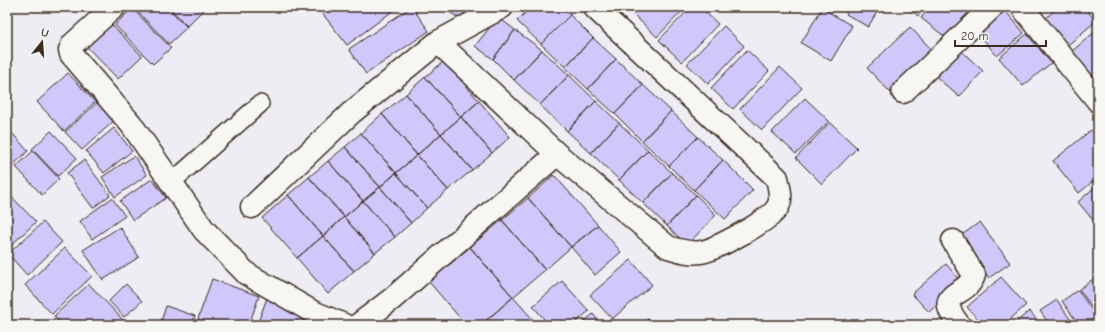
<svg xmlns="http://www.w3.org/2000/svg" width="1105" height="332" viewBox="0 0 1105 332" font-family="'Comic Neue',sans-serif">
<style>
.building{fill:#d0c8fa;stroke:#3b2a1e}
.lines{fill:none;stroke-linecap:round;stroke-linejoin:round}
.service-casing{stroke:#3b2a1e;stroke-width:20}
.minor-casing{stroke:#3b2a1e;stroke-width:25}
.service{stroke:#f6f6f2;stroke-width:17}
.minor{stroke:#f6f6f2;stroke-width:22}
</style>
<rect width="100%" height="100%" fill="#eeedf4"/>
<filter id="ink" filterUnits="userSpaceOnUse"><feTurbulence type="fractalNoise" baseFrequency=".025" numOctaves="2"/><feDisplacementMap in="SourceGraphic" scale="8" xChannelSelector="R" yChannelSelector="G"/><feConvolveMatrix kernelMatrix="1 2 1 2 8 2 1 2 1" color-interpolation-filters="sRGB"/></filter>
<g filter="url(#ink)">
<path class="building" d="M 133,7 L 167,7 L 187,27 L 169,44 Z
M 169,7 L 202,7 L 204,9 L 187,26 Z
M 330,7 L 398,7 L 347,45 L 322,13 Z
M 411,7 L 412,7 L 429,31 L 366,74 L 349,49 Z
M 442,7 L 468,7 L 460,19 Z
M 531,7 L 561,7 L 570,15 L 541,44 L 517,21 Z
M 639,7 L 686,7 L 657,37 L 633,14 Z
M 691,7 L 700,7 L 718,24 L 682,62 L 659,40 Z
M 837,7 L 848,7 L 845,12 Z
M 851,7 L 880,7 L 868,27 L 846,14 Z
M 907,7 L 925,7 L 918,16 Z
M 930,7 L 975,7 L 949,40 L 921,18 Z
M 1002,7 L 1024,33 L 997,56 L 973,27 Z
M 1058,7 L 1084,7 L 1096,21 L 1068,45 L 1045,19 Z
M 132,8 L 171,48 L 153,64 L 115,25 Z
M 822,8 L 852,26 L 831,61 L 801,43 Z
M 570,15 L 593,38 L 565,67 L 541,44 Z
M 498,17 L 515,30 L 493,59 L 475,46 Z
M 111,24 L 142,56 L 118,79 L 87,47 Z
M 724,26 L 744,46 L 708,84 L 687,64 Z
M 910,27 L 934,52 L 891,93 L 867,68 Z
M 515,30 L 542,50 L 514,80 L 493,59 Z
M 1097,30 L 1098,31 L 1098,83 L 1071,52 Z
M 1027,34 L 1051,63 L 1023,86 L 999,58 Z
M 593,38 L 616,59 L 588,89 L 565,67 Z
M 956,46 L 983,71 L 959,97 L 931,72 Z
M 542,50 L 569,75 L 540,105 L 514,80 Z
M 747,50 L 769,71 L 733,109 L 711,88 Z
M 616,59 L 643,85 L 615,114 L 588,89 Z
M 444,61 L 479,101 L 461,117 L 425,77 Z
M 780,67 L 802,88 L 762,130 L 740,109 Z
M 68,73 L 95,102 L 64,131 L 37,102 Z
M 569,75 L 596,101 L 567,131 L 540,105 Z
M 425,77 L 461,117 L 441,134 L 406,94 Z
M 643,85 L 671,111 L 642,141 L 615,114 Z
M 406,94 L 441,134 L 417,155 L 382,114 Z
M 805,98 L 829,121 L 796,154 L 772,132 Z
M 100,100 L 117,118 L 82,150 L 65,132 Z
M 479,101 L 510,137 L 492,153 L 461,117 Z
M 596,101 L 619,123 L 591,153 L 567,131 Z
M 671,111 L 698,137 L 669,166 L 642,141 Z
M 382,114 L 417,155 L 396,173 L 361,133 Z
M 461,117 L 492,153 L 472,170 L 441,134 Z
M 830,122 L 857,148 L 822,184 L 796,158 Z
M 619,123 L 648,150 L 619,180 L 591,153 Z
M 114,128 L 132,151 L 104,173 L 86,151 Z
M 1091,130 L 1098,138 L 1098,177 L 1079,193 L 1053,161 Z
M 51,131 L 77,158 L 58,176 L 32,149 Z
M 12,133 L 28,151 L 7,171 L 7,138 Z
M 361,133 L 396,173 L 380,187 L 345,147 Z
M 441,134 L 472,170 L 448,190 L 417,155 Z
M 698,137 L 723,160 L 694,190 L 669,166 Z
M 345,147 L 380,187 L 363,201 L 328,161 Z
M 648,150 L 672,173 L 643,203 L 619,180 Z
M 33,151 L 59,179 L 42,195 L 16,167 Z
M 417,155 L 448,190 L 427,208 L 396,173 Z
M 134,156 L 147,175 L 115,197 L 102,177 Z
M 84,160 L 110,195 L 93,208 L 67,173 Z
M 723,160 L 753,190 L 725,219 L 694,190 Z
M 328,161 L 363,201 L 344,217 L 309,177 Z
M 396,173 L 427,208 L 411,223 L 380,187 Z
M 672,173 L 696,195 L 667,226 L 643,203 Z
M 554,175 L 598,225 L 571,247 L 528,198 Z
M 309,177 L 344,217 L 323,236 L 288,195 Z
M 152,179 L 166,198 L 133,220 L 120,201 Z
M 1098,184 L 1098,226 L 1078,202 Z
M 380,187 L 411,223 L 395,237 L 363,201 Z
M 288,195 L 323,236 L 297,258 L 262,218 Z
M 696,195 L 716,215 L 687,245 L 667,226 Z
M 12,197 L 36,222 L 7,249 L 7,201 Z
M 112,198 L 125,216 L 92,239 L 80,221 Z
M 528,198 L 571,247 L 545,270 L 502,220 Z
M 363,201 L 395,237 L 375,253 L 344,217 Z
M 344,217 L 375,253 L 354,271 L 323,236 Z
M 502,220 L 545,270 L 513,297 L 470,247 Z
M 43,222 L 62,242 L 27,275 L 8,254 Z
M 980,222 L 1010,263 L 989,278 L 959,237 Z
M 598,225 L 621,252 L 595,275 L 571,247 Z
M 120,227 L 139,257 L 103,280 L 83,250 Z
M 323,236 L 354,271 L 328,294 L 297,258 Z
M 470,247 L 513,297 L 481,325 L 466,325 L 429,282 Z
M 65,248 L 92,276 L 52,314 L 25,285 Z
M 631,260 L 652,285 L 612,319 L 590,295 Z
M 946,264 L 962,283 L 929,312 L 912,294 Z
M 1098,276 L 1098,316 L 1079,289 Z
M 1001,277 L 1026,305 L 1004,325 L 983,325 L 967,307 Z
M 212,279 L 259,296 L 249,325 L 214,325 L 198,319 Z
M 562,281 L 589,311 L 573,325 L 549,325 L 533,306 Z
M 89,284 L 123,320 L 118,325 L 62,325 L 54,316 Z
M 126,284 L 142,301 L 124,317 L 109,301 Z
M 1078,290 L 1098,319 L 1098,325 L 1079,325 L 1062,301 Z
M 513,297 L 536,323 L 534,325 L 481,325 Z
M 267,298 L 318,325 L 257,325 Z
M 1057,300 L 1074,325 L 1050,325 L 1040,311 Z
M 166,306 L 195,316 L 192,325 L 160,325 Z
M 1029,311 L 1042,325 L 1013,325 Z
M 593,314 L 602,325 L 580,325 Z
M 648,319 L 653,325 L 641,325 Z"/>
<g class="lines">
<defs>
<path id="service" d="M 172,182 L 260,104"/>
<path id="minor" d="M 114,7 L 73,44 L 70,50 L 71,54 L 131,124 L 204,230 L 247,274 L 313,312 L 344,325
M 1022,7 L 1098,101
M 438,42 L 557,154 L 668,247 C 678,250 690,254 701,252 C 714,250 771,220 777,208 C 783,200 779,187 777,178 L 594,7
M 903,92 L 992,7
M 252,207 L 351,113 L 438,42 L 502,7
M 953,241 L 974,275 C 967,299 931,289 959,325
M 358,325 L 392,299 L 557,154"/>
</defs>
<use href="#service" class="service-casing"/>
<use href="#minor" class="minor-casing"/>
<use href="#service" class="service"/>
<use href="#minor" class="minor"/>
</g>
</g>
<rect width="1105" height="332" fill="none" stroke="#f6f6f2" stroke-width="24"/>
<rect x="12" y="12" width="1081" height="308" fill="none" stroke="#3b2a1e" stroke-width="1.5" filter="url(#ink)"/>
<g transform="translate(42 42) rotate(17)" stroke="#f6f6f2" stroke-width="3" paint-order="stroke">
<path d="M0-3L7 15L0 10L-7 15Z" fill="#3b2a1e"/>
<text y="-6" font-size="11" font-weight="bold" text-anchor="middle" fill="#3b2a1e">U</text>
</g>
<path d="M955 40v6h91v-6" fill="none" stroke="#3b2a1e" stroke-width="2"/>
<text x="961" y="40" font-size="12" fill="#3b2a1e" stroke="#f6f6f2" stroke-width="3" paint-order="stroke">20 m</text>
</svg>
